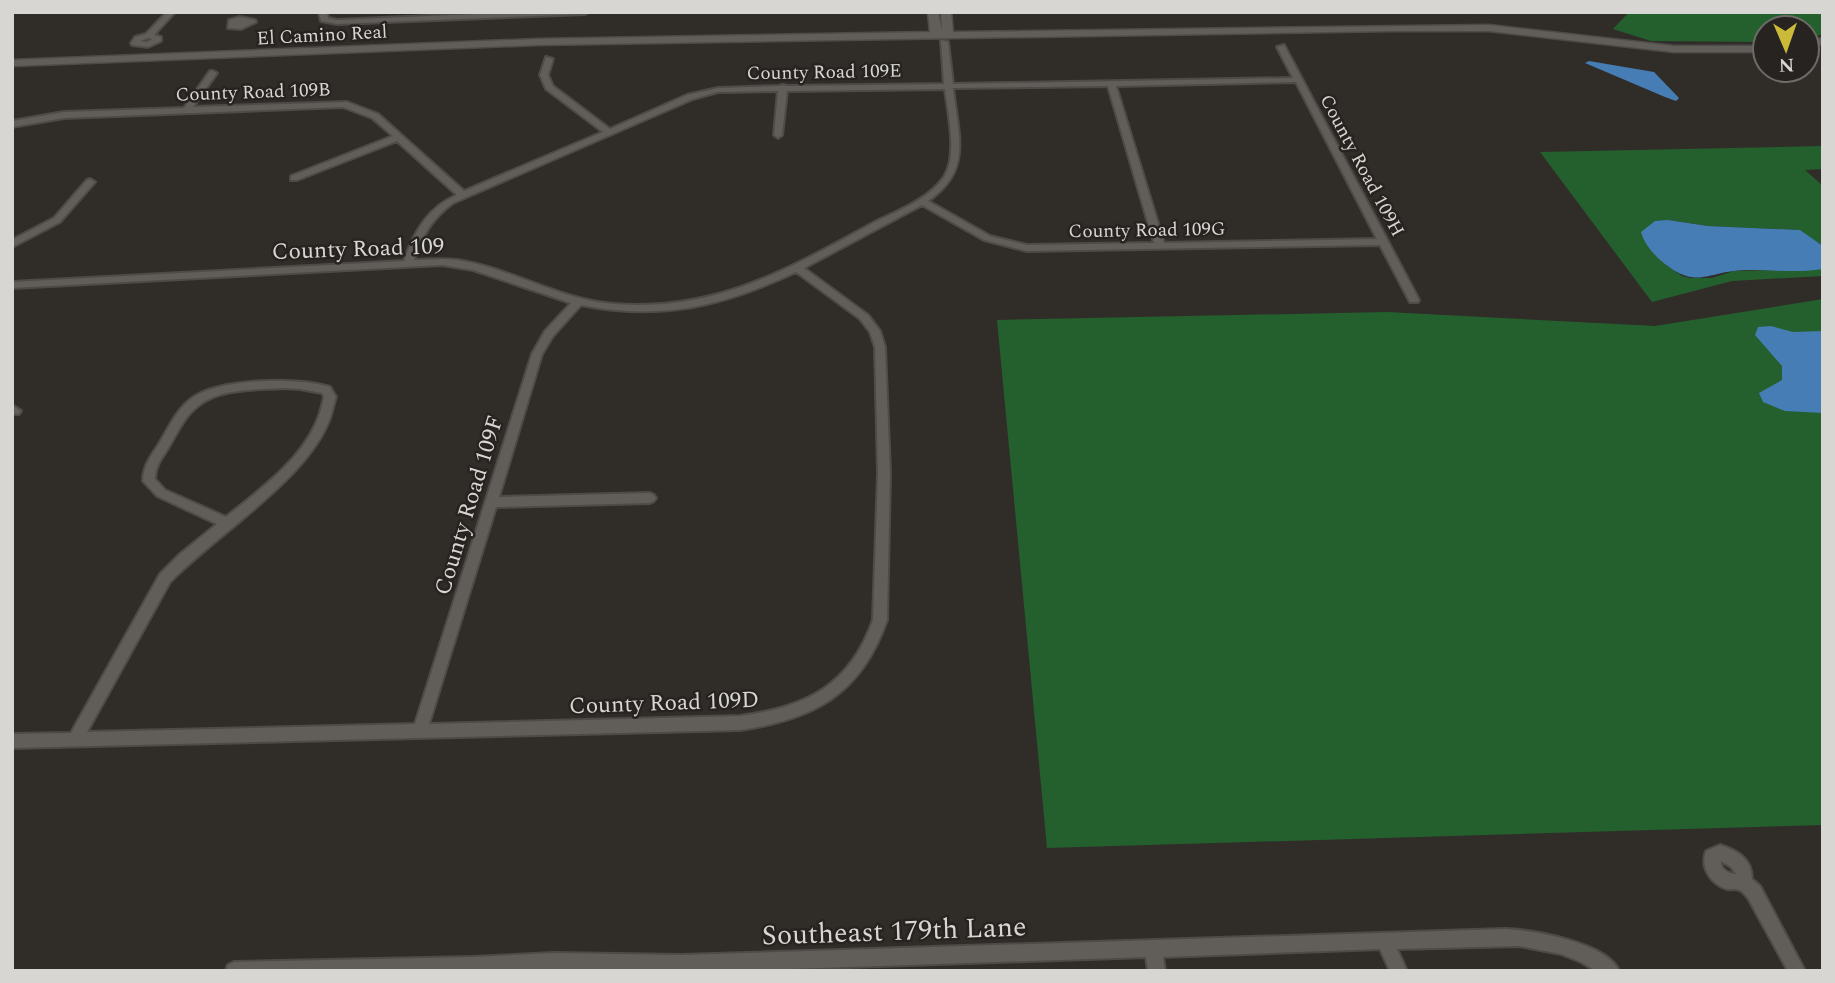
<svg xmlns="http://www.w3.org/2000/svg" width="1835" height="983" viewBox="0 0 1835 983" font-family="Spectral,serif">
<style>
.green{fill:#24602e}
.water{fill:#467db4}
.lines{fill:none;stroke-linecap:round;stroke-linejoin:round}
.street-casing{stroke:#4d4b48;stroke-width:4}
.secondary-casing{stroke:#4d4b48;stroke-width:3}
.street{fill:#615e5a;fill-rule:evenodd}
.secondary{fill:#615e5a;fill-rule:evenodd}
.labels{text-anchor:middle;stroke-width:5;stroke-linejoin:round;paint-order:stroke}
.far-street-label{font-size:19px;fill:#d7d6d3;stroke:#262320}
.street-label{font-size:23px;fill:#d7d6d3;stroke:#262320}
.near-street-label{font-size:28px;fill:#d7d6d3;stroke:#262320}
</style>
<rect width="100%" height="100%" fill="#302d29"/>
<path class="green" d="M 1629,12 L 1823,12 L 1823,34 L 1807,39 L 1807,28 L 1765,28 L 1765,42 L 1651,41 L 1613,29 Z
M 1823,146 L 1823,169 L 1805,170 L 1823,186 L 1823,246 L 1799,230 L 1708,226 L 1668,220 L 1666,265 L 1682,276 L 1690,278 L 1712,278 L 1734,271 L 1823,269 L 1823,276 L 1732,281 L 1652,302 L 1540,152 Z
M 1823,299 L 1823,825 L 1047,848 L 997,320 L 1387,312 L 1655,326 Z"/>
<path class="water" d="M 1589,61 L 1654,72 L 1679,98 L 1676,101 L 1665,97 L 1585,63 Z
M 1668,220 L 1708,226 L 1800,230 L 1823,246 L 1823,269 C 1797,273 1772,270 1746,270 C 1705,271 1697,292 1659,259 C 1651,251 1644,243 1641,232 L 1655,221 Z
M 1771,326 L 1793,332 L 1823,331 L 1823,413 L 1785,411 L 1763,402 L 1759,393 L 1782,380 L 1782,366 L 1755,335 L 1758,327 Z"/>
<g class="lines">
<defs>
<path id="street" d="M 167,12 L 175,12 L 154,35 L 161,37 L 161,41 L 148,47 L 132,45 L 131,43 L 135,37 L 146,34 ZM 149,38 L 152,39 L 147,42 L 140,41 Z
M 319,12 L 327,12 L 328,18 L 337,20 L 523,12 L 589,12 L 585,14 L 337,24 L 321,21 Z
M 240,17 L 255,20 L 256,22 L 241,29 L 228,28 L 229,20 Z
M 941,40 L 948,42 L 953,84 L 1293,78 L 1277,47 L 1284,45 L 1419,300 L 1418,302 L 1410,302 L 1380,245 L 1027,251 L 984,240 L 922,205 L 804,268 L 868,315 L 880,331 L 885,347 L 890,473 L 887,620 C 861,694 815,719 740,730 L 12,748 L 12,734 L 71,733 L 160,574 L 180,554 L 217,524 L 157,496 L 143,481 C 143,465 152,455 160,442 C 169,427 177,409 192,398 C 220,378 297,377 330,387 L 336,397 C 333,405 332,415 328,423 C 304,481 215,536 170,582 L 87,732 L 415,724 L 532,354 L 545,331 L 571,303 L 473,270 L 442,265 L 12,288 L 12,282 L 404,261 C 414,232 428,207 457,195 L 397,141 L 297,180 L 291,180 L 291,176 L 393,136 L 372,118 L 343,107 L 64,118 L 12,127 L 12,121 L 64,112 L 184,108 L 210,71 L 213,71 L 217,73 L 193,107 L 347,102 L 378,114 L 464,191 L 603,132 L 546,89 L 540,75 L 546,57 L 553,59 L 548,75 L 553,86 L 610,129 L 687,95 L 718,88 L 779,86 L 783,85 L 787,86 L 944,84 ZM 1296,82 L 1377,239 L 1164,243 L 1116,86 ZM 1108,86 L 1154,243 L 1027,245 L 990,236 L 928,201 C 973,170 958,135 953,88 ZM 945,89 C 948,114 958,155 944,177 C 928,200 897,211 873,223 C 789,269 715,312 615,304 C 559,300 511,268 457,260 C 442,258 428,260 414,260 C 422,236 432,218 453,203 L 693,99 L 718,92 L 778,91 L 774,135 L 778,138 L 782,135 L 787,91 ZM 796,272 L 860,319 L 870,332 L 875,347 L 878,473 L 873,620 C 850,686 806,707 740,716 L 429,724 L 496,507 L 650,503 L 654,501 L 656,498 L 654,495 L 650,493 L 499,497 L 542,354 L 553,336 L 581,305 C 662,321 723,306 796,272 ZM 282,388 L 300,389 L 322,393 L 324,397 C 322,406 320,415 316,423 C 299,462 258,491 226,517 L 165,490 L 155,479 C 155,465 163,457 170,445 C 178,431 185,416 198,406 C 219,388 256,390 282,388 Z
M 90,179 L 95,182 L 60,222 L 12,247 L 12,240 L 54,218 L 87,180 Z
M 12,405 L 21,411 L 19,414 L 12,414 Z
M 1720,845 C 1738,851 1752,859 1752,879 L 1760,886 L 1805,971 L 1788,971 L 1748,898 C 1745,895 1743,891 1739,890 C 1735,888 1731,890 1727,889 C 1711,884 1700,868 1706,851 ZM 1721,861 L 1731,867 L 1736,874 C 1728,874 1720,869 1721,861 Z
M 1505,929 C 1533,930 1608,943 1619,971 L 1596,971 L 1581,962 L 1561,954 L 1519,946 L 1397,949 L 1407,971 L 1390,971 L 1380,949 L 1163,957 L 1165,971 L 1148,971 L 1146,957 L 734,971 L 226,971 L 228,965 L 234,962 L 473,957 L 554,953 L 681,955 Z"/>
<path id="secondary" d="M 928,12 L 938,12 L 942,31 L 941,12 L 951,12 L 953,32 L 1489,25 L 1674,46 L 1765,46 L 1765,52 L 1674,52 L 1489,31 L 1391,31 L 537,45 L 12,66 L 12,60 L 537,39 L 930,32 Z
M 1823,38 L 1823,44 L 1807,47 L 1807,41 Z"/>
</defs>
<use href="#street" class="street-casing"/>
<use href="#secondary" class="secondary-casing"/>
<use href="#street" class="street"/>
<use href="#secondary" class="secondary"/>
</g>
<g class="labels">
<g class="far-street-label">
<text transform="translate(322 34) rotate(-3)" y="7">El Camino Real</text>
<text transform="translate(824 71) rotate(-1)" y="7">County Road 109E</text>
<text transform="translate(253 91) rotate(-2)" y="7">County Road 109B</text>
<text transform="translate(1363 165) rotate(62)" y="7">County Road 109H</text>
<text transform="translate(1147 229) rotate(-1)" y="7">County Road 109G</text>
</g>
<g class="street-label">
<text transform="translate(358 248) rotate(-2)" y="8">County Road 109</text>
<text transform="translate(468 505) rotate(-73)" y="8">County Road 109F</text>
<text transform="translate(664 702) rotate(-2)" y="8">County Road 109D</text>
</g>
<g class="near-street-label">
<text transform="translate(894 930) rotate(-2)" y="10">Southeast 179th Lane</text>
</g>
</g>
<rect width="1835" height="983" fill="none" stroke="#d7d6d3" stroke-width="28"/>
<g transform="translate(1786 49) rotate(178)"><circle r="33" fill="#262320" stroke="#6d6b68" stroke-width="2"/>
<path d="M0-5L12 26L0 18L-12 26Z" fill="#cbba39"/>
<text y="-10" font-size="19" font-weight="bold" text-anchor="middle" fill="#d7d6d3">N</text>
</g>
</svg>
